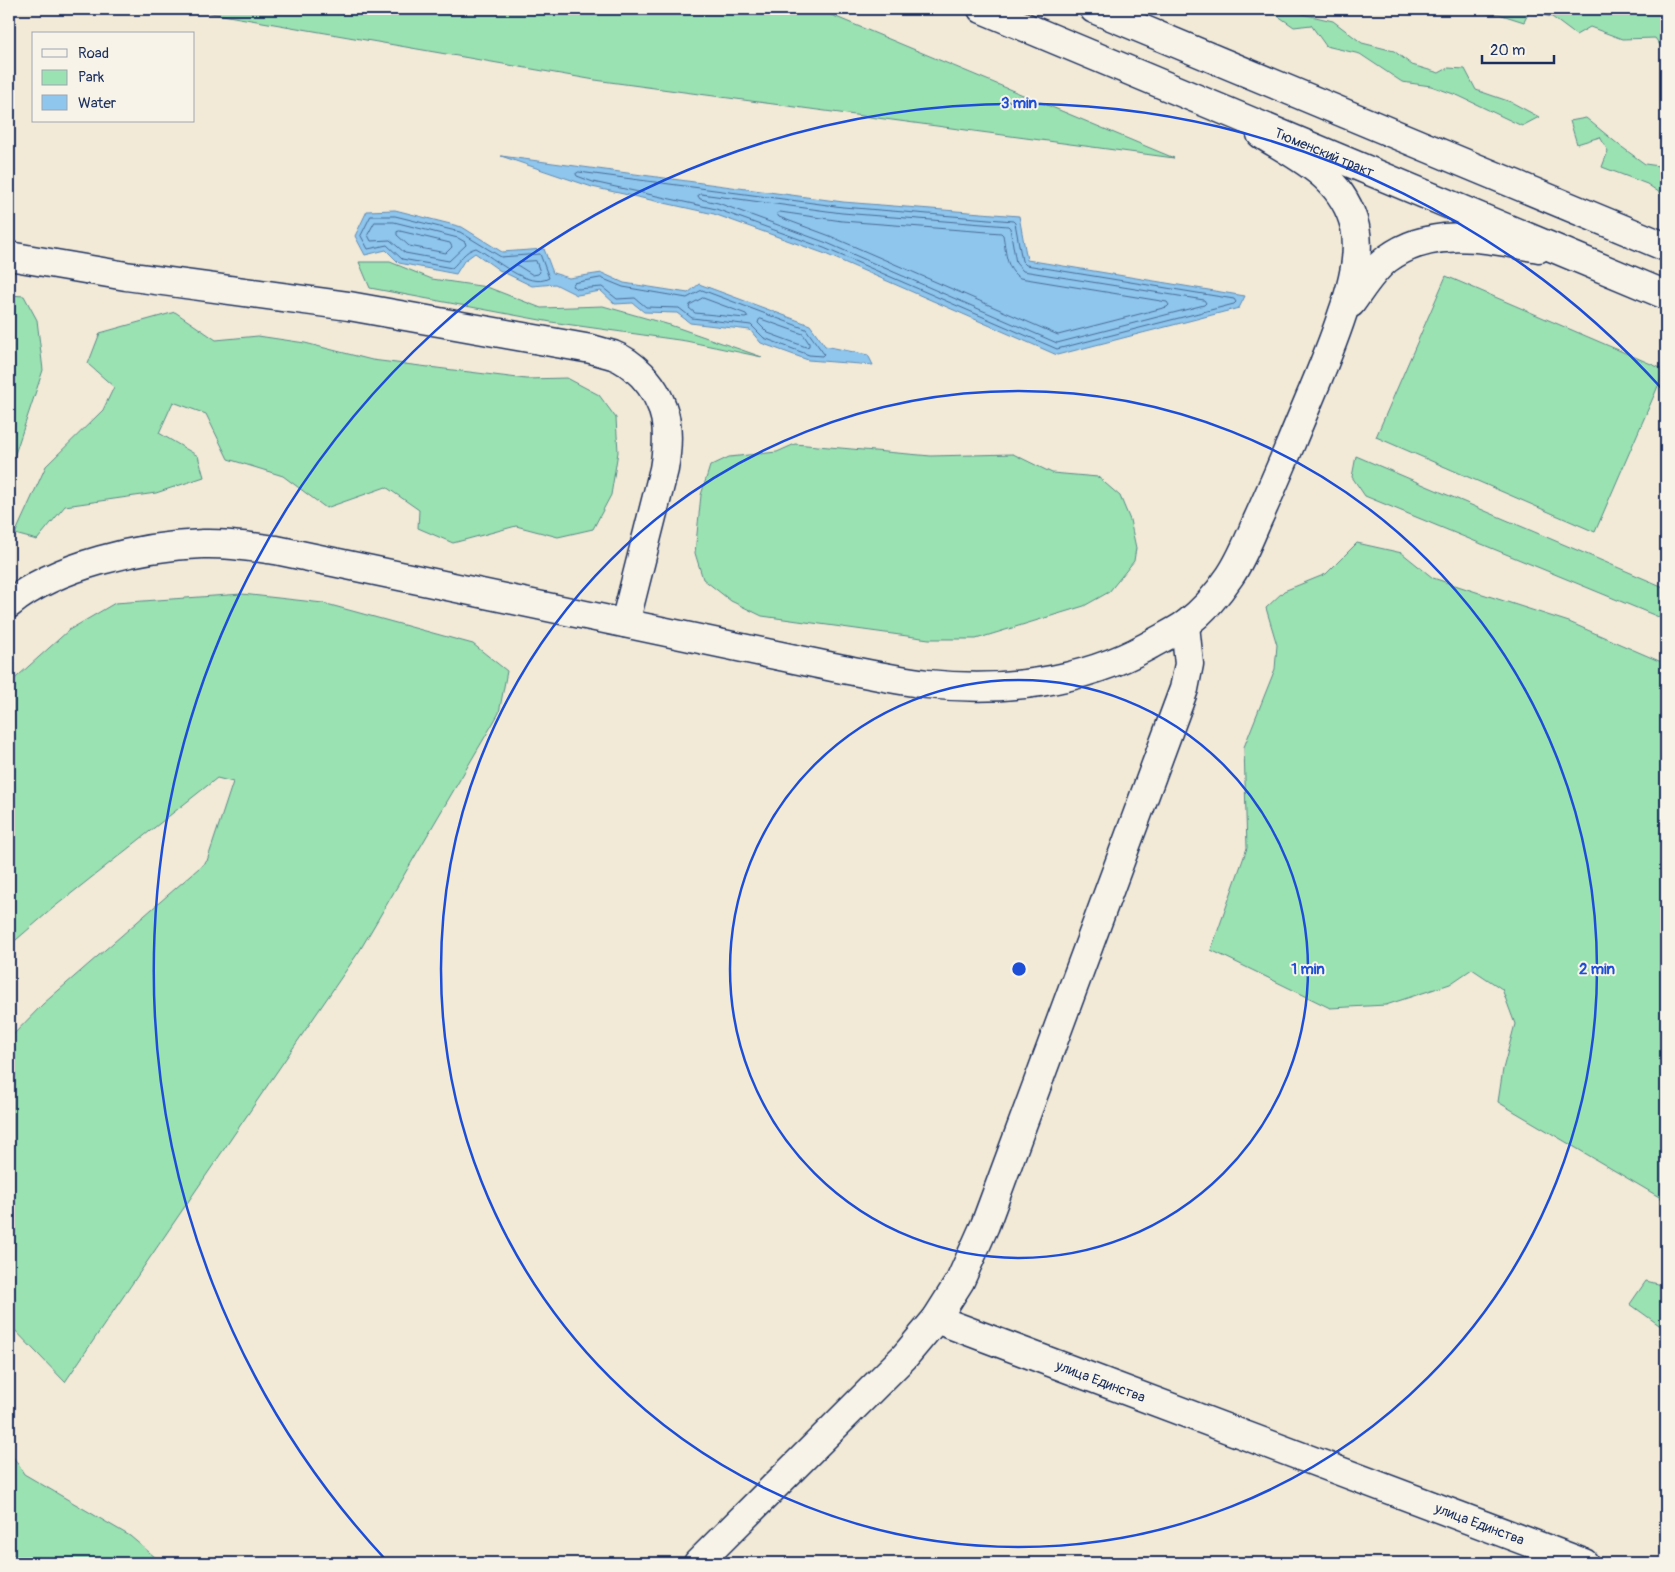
<svg xmlns="http://www.w3.org/2000/svg" width="1675" height="1572" viewBox="0 0 1675 1572" font-family="Pangolin,sans-serif">
<style>
.green{fill:#9ae2b1;stroke:#5a8888}
.water{fill:#8ec6ed;stroke:#608ab4}
.lines{fill:none;stroke-linecap:round;stroke-linejoin:round}
.shore{stroke:#496b97;stroke-width:1}
.minor-casing{stroke:#1b2f5e;stroke-width:31}
.major-casing{stroke:#1b2f5e;stroke-width:31}
.minor{stroke:#f7f3e8;stroke-width:28}
.major{stroke:#f7f3e8;stroke-width:28}
.ring{fill:none;stroke:#1d4ed8;stroke-width:2.5}
.labels{text-anchor:middle;stroke-width:4;stroke-linejoin:round;paint-order:stroke}
.street-label{font-size:14px;fill:#1b2f5e;stroke:#f7f3e8}
.centre{fill:#1d4ed8;stroke:#f7f3e8;stroke-width:2.5}
.ring-label{font-size:15px;text-anchor:middle;font-weight:bold;fill:#1d4ed8;stroke:#f7f3e8;stroke-width:4;stroke-linejoin:round;paint-order:stroke}
</style>
<rect width="100%" height="100%" fill="#f2ead7"/>
<filter id="ink" filterUnits="userSpaceOnUse"><feTurbulence type="fractalNoise" baseFrequency=".02" numOctaves="2"/><feDisplacementMap in="SourceGraphic" scale="10" xChannelSelector="R" yChannelSelector="G"/><feConvolveMatrix kernelMatrix="1 2 1 2 8 2 1 2 1" color-interpolation-filters="sRGB"/></filter>
<g filter="url(#ink)">
<path class="green" d="M 188,9 L 817,9 L 1174,158 L 595,80 Z
M 1268,9 L 1295,9 L 1302,14 L 1333,21 L 1362,43 L 1394,51 L 1412,65 L 1439,73 L 1448,68 L 1465,69 L 1476,90 L 1511,102 L 1539,117 L 1522,126 L 1459,96 L 1431,86 L 1402,82 L 1360,54 L 1326,46 L 1311,25 L 1294,27 Z
M 1474,9 L 1658,9 L 1666,13 L 1666,53 L 1655,38 L 1622,39 L 1590,27 L 1576,35 L 1552,17 L 1529,12 L 1524,22 L 1499,14 L 1477,13 Z
M 1586,118 L 1619,145 L 1645,164 L 1666,167 L 1666,197 L 1647,184 L 1602,167 L 1608,151 L 1600,137 L 1577,144 L 1570,121 Z
M 359,262 L 390,262 L 432,279 L 487,287 L 541,308 L 603,306 L 670,325 L 762,357 L 686,341 L 551,322 L 370,288 Z
M 1446,276 L 1665,370 L 1595,532 L 1376,437 Z
M 9,295 L 24,296 L 37,320 L 43,370 L 9,472 Z
M 175,312 L 216,340 L 258,336 L 305,343 L 372,360 L 526,379 L 567,378 L 599,395 L 616,418 L 618,452 L 611,495 L 593,529 L 558,537 L 516,526 L 453,543 L 418,528 L 419,510 L 386,487 L 326,508 L 283,476 L 228,459 L 206,414 L 173,402 L 159,433 L 198,456 L 204,477 L 156,493 L 65,506 L 37,540 L 15,534 L 46,466 L 103,410 L 114,387 L 88,364 L 100,333 Z
M 795,444 L 931,456 L 1013,454 L 1052,473 L 1098,477 L 1120,496 L 1130,520 L 1136,548 L 1134,561 L 1109,592 L 1084,606 L 976,639 L 929,639 L 762,616 L 731,601 L 703,579 L 695,553 L 701,495 L 710,466 L 729,457 L 777,452 Z
M 1356,456 L 1666,588 L 1666,620 L 1365,496 L 1352,477 Z
M 1357,543 L 1402,553 L 1433,578 L 1569,622 L 1666,664 L 1666,1201 L 1498,1102 L 1503,1069 L 1515,1024 L 1502,989 L 1472,969 L 1450,984 L 1386,1005 L 1330,1008 L 1211,950 L 1247,848 L 1244,747 L 1275,669 L 1277,645 L 1266,608 L 1284,591 L 1326,574 Z
M 242,594 L 323,603 L 473,644 L 507,671 L 499,713 L 360,950 L 65,1382 L 9,1324 L 9,1039 L 43,1004 L 207,861 L 233,782 L 217,778 L 53,908 L 9,946 L 9,684 L 69,630 L 115,603 Z
M 1646,1281 L 1666,1286 L 1666,1330 L 1630,1304 Z
M 9,1450 L 24,1474 L 130,1536 L 162,1563 L 9,1563 Z"/>
<path class="water" d="M 501,156 L 843,202 L 1019,216 L 1027,260 L 1245,296 L 1239,308 L 1057,355 L 823,253 L 714,214 L 592,187 Z
M 395,210 L 462,227 L 502,252 L 544,249 L 553,273 L 569,278 L 602,273 L 624,283 L 688,293 L 699,284 L 810,325 L 825,346 L 868,355 L 873,365 L 808,360 L 761,343 L 750,330 L 690,323 L 677,313 L 644,312 L 633,303 L 615,304 L 601,291 L 577,295 L 555,284 L 532,286 L 499,270 L 475,253 L 464,261 L 456,274 L 399,263 L 386,250 L 365,255 L 355,236 L 367,211 Z"/>
<g class="lines">
<path class="shore" d="M 579,172 L 843,207 L 1013,221 L 1015,223 L 1022,261 L 1026,265 L 1234,299 L 1236,302 L 1234,304 L 1057,349 L 824,248 L 716,209 L 593,182 L 577,176 L 576,174 Z
M 701,194 L 842,213 L 1008,226 L 1010,228 L 1016,263 L 1023,271 L 1204,300 L 1206,303 L 1204,305 L 1057,343 L 827,243 L 718,203 L 700,199 L 698,196 Z
M 780,212 L 842,221 L 1001,233 L 1003,235 C 1006,250 1005,269 1020,278 L 1167,302 L 1169,305 L 1167,307 L 1058,335 L 830,236 L 779,217 L 777,214 Z
M 371,216 L 395,216 L 460,232 L 501,257 L 540,254 L 549,278 C 528,290 495,258 476,248 C 464,251 460,261 452,268 L 402,259 L 387,245 L 368,249 L 361,236 Z
M 375,222 L 394,222 L 458,238 L 465,242 L 466,245 L 449,261 L 405,253 L 390,240 L 371,241 L 368,235 Z
M 400,231 L 450,243 L 452,247 L 446,253 L 409,246 L 397,235 L 397,232 Z
M 536,261 L 540,272 L 538,274 L 533,275 L 517,265 L 519,262 Z
M 601,278 L 623,287 L 687,298 L 702,290 L 806,329 L 824,354 L 822,356 L 809,355 L 764,338 L 751,325 L 692,318 L 679,308 L 646,307 L 635,298 L 617,299 L 602,287 L 578,289 L 572,286 L 574,283 Z
M 703,298 L 746,314 L 748,317 L 745,318 L 695,313 L 689,308 L 690,305 Z
M 761,319 L 803,334 L 809,343 L 809,346 L 806,347 L 768,333 L 758,323 L 759,320 Z"/>
<defs>
<g id="minor">
<path d="M 9,256 L 126,276 L 349,306 L 591,349 C 598,351 606,353 613,355 C 624,359 634,367 642,375 C 669,404 670,432 664,469 L 625,623"/>
<path d="M 1351,303 C 1362,288 1372,271 1387,259 C 1432,225 1488,239 1539,248"/>
<path d="M 9,604 C 56,565 142,546 203,544 C 227,543 252,547 276,550 L 833,667 C 864,673 896,680 927,684 C 1002,692 1081,683 1148,646 C 1160,639 1173,633 1185,625 C 1202,612 1218,594 1230,576 C 1241,560 1249,540 1257,521 C 1269,495 1280,469 1291,443 C 1308,401 1328,358 1342,315 C 1351,290 1361,254 1355,227 C 1343,177 1301,159 1261,134"/>
<path id="s1" d="M 936,1319 L 1584,1563"/>
<path d="M 698,1563 L 905,1356 L 936,1319 L 960,1281 L 985,1225 L 1184,689 L 1189,664 L 1185,625"/>
</g>
<g id="major">
<path id="s2" d="M 982,9 L 1666,295"/>
<path d="M 1094,9 L 1666,247"/>
</g>
</defs>
<use href="#minor" class="minor-casing"/>
<use href="#major" class="major-casing"/>
<use href="#minor" class="minor"/>
<use href="#major" class="major"/>
</g>
</g>
<g class="ring">
<circle cx="1019" cy="969" r="289"/>
<circle cx="1019" cy="969" r="578"/>
<path d="M386 1560A866 866 0 1 1 1663 390"/>
</g>
<g class="labels">
<g class="street-label">
<text dy="5" stroke="none"><textPath href="#s2" startOffset="371">Тюменский тракт</textPath></text>
<text dy="5" stroke="none"><textPath href="#s1" startOffset="176">улица Единства</textPath></text>
<text dy="5" stroke="none"><textPath href="#s1" startOffset="581">улица Единства</textPath></text>
</g>
</g>
<circle cx="1019" cy="969" r="8" class="centre"/>
<g class="ring-label">
<text x="1019" y="108">3 min</text>
<text x="1308" y="974">1 min</text>
<text x="1597" y="974">2 min</text>
</g>
<rect width="1675" height="1572" fill="none" stroke="#f7f3e8" stroke-width="30"/>
<rect x="15" y="15" width="1645" height="1542" fill="none" stroke="#1b2f5e" stroke-width="2" filter="url(#ink)"/>
<rect x="32" y="32" width="162" height="90" fill="#f7f3e8" stroke="#9fa5b1"/>
<rect x="42" y="49" width="25" height="8" fill="#f7f3e8" stroke="#9fa5b1"/>
<text x="78" y="58" font-size="15" fill="#1b2f5e">Road</text>
<rect x="42" y="70" width="25" height="15" fill="#9ae2b1" stroke="#9fa5b1"/>
<text x="78" y="82" font-size="15" fill="#1b2f5e">Park</text>
<rect x="42" y="95" width="25" height="15" fill="#8ec6ed" stroke="#9fa5b1"/>
<text x="78" y="108" font-size="15" fill="#1b2f5e">Water</text>
<path d="M1482 55v8h72v-8" fill="none" stroke="#1b2f5e" stroke-width="2.5"/>
<text x="1490" y="55" font-size="15" fill="#1b2f5e" stroke="#f7f3e8" stroke-width="4" paint-order="stroke">20 m</text>
</svg>
